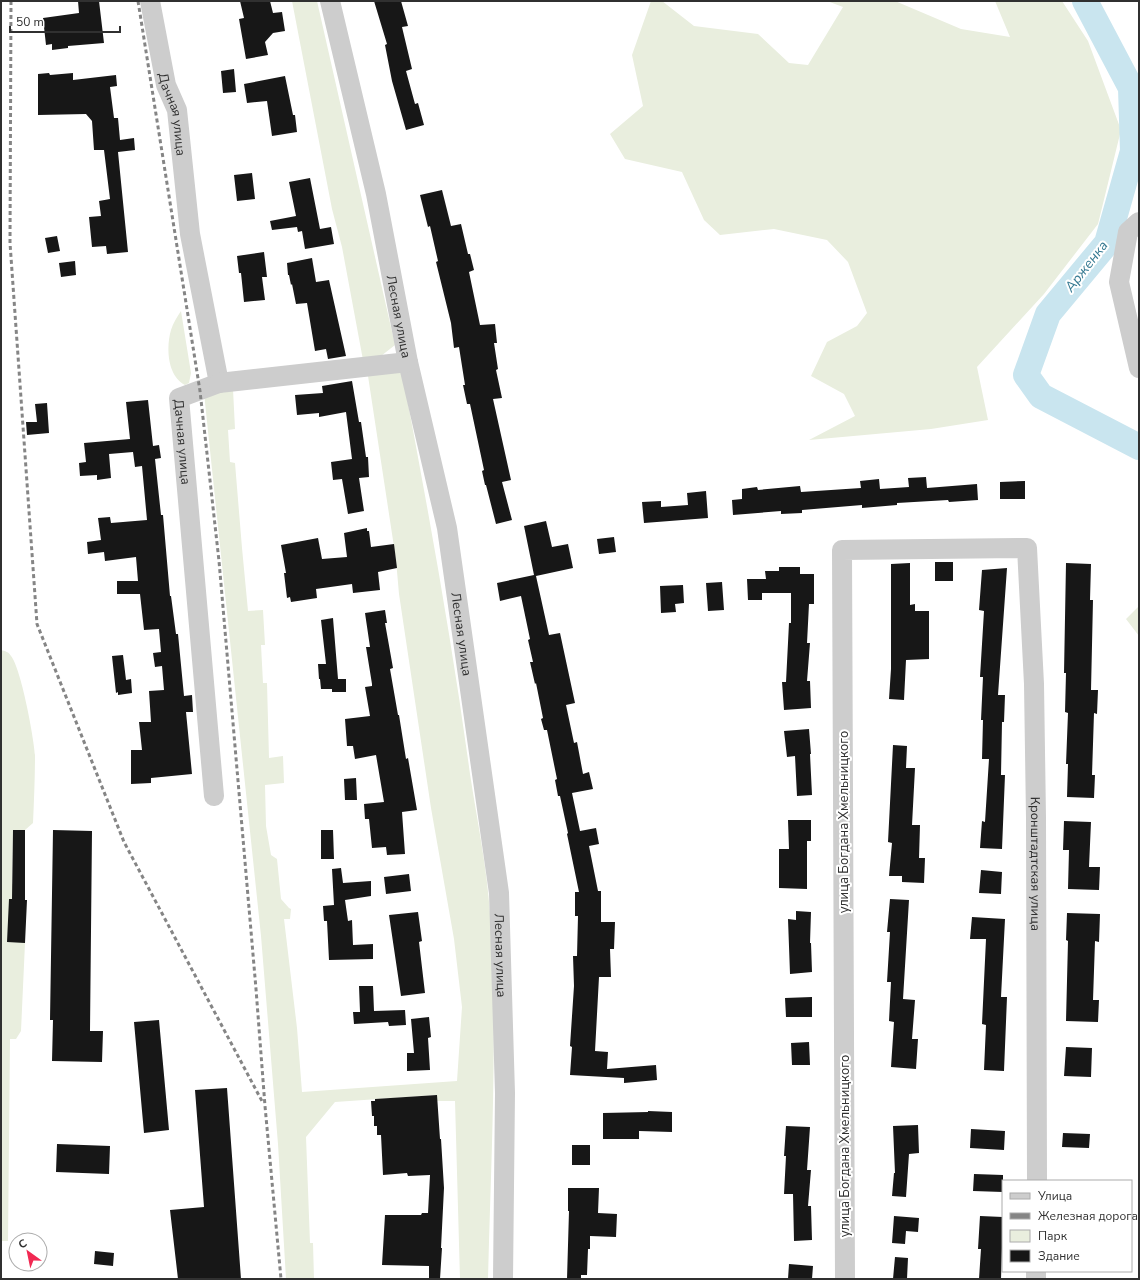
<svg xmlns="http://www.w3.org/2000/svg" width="1140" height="1280" viewBox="0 0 1140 1280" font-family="'Nunito Sans',sans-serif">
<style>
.green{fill:#e9eede;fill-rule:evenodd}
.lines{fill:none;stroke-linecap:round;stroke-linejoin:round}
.river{stroke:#c9e5ef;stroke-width:26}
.building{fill:#171717}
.minor{stroke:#cdcdcd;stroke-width:20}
.rail{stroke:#858585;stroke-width:3;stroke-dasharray:4 3;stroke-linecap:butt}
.labels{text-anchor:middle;stroke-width:4;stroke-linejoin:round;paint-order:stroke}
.street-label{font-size:13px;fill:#303030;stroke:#fff}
.water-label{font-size:14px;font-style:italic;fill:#367a92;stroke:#fff}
</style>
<rect width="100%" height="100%" fill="#fff"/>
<path class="green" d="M 292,1 L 317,1 L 395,345 L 381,356 L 363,360 L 342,247 L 332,209 Z
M 651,1 L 662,1 L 694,26 L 758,34 L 789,63 L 808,65 L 843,7 L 827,1 L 895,1 L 961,29 L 1010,37 L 995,1 L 1062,1 L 1088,41 L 1121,130 L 1098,224 L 1044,294 L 977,367 L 988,420 L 931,429 L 809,440 L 855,416 L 844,394 L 811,376 L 827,342 L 857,326 L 867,313 L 848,262 L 827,240 L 774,229 L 720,235 L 704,220 L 682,172 L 625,159 L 610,134 L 643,106 L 632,55 Z
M 181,311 L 191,373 L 189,383 L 185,385 C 167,376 166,347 171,330 C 173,323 177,317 181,311 Z
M 396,367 L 400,370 L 403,377 C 428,509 452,641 470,774 C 477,820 487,867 490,914 C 498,1035 491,1158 488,1279 L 460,1279 L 455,1101 L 437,1101 L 436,1095 L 335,1102 L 306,1137 L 310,1243 L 313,1243 L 314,1279 L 286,1279 L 278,1144 L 261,936 L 204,393 L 231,386 ZM 368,376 L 396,560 L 399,594 L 431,808 L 454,939 L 462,1007 L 457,1081 L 302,1092 L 297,1028 L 284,919 L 290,919 L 291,909 L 289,908 L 281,899 L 277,859 L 271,855 L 266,826 L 265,785 L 284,783 L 283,756 L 269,758 L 267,683 L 263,683 L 261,645 L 265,645 L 263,610 L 248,611 L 242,548 L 235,463 L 230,462 L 228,430 L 235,429 L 233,389 Z
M 1139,606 L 1139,636 L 1126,619 Z
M 1,650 C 5,651 9,652 11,656 C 21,668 34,738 35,755 C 35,777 34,801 33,823 L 25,830 L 13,830 L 12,884 L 25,884 L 25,943 L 21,1031 L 16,1039 L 10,1039 L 8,1241 L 1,1241 Z"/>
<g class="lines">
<path class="river" d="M 1085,1 L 1131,88 L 1133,151 L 1107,243 L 1048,314 L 1026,375 L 1041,396 L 1139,447"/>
</g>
<path class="building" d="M 78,1 L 99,1 L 104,43 L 68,46 L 68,48 L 52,50 L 52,44 L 46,45 L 43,18 L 79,13 Z
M 240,1 L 270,1 L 273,13 L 282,12 L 285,31 L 273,33 L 265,42 L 268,55 L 246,59 L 239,19 L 244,18 Z
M 374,1 L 401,1 L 408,26 L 402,27 L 412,69 L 406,71 L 415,104 L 418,103 L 424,125 L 406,130 L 392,81 L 385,45 L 387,44 Z
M 234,69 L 236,92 L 223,93 L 221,71 Z
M 49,73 L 50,75 L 73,73 L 73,80 L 116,75 L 117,86 L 110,87 L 114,118 L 118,118 L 120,140 L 134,138 L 135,150 L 118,152 L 128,252 L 107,254 L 106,246 L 92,247 L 89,217 L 101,216 L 99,201 L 110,199 L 104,150 L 94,150 L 92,121 L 86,114 L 38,115 L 38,74 Z
M 285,76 L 293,115 L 295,115 L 297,132 L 272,136 L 267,101 L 247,103 L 244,84 Z
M 252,173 L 255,199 L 237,201 L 234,175 Z
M 310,178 L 320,229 L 331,227 L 334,244 L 305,249 L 302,231 L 298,232 L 297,227 L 272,230 L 270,221 L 296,216 L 289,182 Z
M 442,190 L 451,226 L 461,224 L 468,254 L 470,254 L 474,270 L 469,272 L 480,325 L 495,324 L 497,343 L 494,343 L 498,369 L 496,370 L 502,398 L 493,399 L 511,480 L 502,482 L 512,520 L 496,524 L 486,485 L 485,485 L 482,471 L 484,470 L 470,404 L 467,404 L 463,385 L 465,385 L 459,347 L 454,348 L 451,323 L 436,262 L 438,261 L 430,226 L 428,227 L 420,195 Z
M 57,236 L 60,251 L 48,253 L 45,238 Z
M 264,252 L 267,277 L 262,277 L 265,300 L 244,302 L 241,273 L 239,273 L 237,256 Z
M 312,258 L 316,282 L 329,280 L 346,356 L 328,359 L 326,349 L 315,351 L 307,303 L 296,304 L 292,284 L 291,285 L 289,275 L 288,275 L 287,263 Z
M 75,261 L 76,275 L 61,277 L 59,263 Z
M 352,381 L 359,422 L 361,422 L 366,457 L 368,457 L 369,477 L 359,478 L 364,511 L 348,514 L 342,479 L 333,480 L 331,462 L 352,459 L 346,412 L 319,417 L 319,413 L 297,415 L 295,395 L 323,393 L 322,386 Z
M 148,400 L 153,446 L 159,445 L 161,458 L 155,459 L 161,515 L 163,515 L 170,596 L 171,596 L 176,634 L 178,634 L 184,696 L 192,695 L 193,712 L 186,712 L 192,774 L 151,778 L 151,783 L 131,784 L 131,750 L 142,750 L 139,722 L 151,722 L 149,691 L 164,690 L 162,666 L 155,667 L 153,653 L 161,652 L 159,629 L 144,630 L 140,594 L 117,594 L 117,581 L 138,581 L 136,557 L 105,561 L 104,552 L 88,554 L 87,542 L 101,540 L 98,518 L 110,517 L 111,523 L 147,520 L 142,466 L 135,467 L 133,452 L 109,454 L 111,478 L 97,480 L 97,475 L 80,476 L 79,463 L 86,462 L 84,443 L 130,439 L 126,402 Z
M 47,403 L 49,433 L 27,435 L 26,422 L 37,422 L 35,404 Z
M 926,477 L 927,488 L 977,484 L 978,500 L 949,502 L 948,500 L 897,503 L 897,505 L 862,508 L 862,505 L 802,510 L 802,513 L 781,514 L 781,511 L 733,515 L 732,500 L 742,499 L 742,489 L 757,487 L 758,490 L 800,486 L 801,492 L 861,488 L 860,481 L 879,479 L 880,489 L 909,487 L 908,478 Z
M 1025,481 L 1025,499 L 1000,499 L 1000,482 Z
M 706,491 L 708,518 L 644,523 L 642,502 L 661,501 L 661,507 L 688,505 L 687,493 Z
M 546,521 L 552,547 L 568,544 L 573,568 L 536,576 L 549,635 L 560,633 L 575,703 L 566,705 L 574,743 L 577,742 L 583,774 L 589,772 L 593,789 L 572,793 L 580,831 L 596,828 L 599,844 L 589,846 L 598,891 L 601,891 L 601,922 L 615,922 L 614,949 L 610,949 L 611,977 L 599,977 L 595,1051 L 608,1052 L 607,1069 L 656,1065 L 657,1080 L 624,1083 L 624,1078 L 570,1075 L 572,1047 L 570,1046 L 574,986 L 573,956 L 577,956 L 578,916 L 575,916 L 575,892 L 579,892 L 567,834 L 568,833 L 560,796 L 558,796 L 555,780 L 557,779 L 547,730 L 544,730 L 541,719 L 543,718 L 536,683 L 535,684 L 530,662 L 533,662 L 528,640 L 530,639 L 521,596 L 500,601 L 497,583 L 534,575 L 524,526 Z
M 367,528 L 367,531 L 369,531 L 371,547 L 394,544 L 397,568 L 378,572 L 380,590 L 353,593 L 352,584 L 316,589 L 317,598 L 291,602 L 290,597 L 287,598 L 284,573 L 286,573 L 281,545 L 318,538 L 322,559 L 347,557 L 344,533 Z
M 614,537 L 616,552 L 599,554 L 597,539 Z
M 935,562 L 953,562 L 953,581 L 935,581 Z
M 910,563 L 910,605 L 915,604 L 915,611 L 929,611 L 929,659 L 906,660 L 904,700 L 889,699 L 891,669 L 891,564 Z
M 1066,563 L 1091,564 L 1090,600 L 1093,600 L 1091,690 L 1098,690 L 1097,714 L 1094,713 L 1092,775 L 1095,775 L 1094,798 L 1067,797 L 1068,764 L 1066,764 L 1068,713 L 1065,712 L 1066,673 L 1064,673 Z
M 779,567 L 800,567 L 800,574 L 814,574 L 814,604 L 809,604 L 807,643 L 810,643 L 807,681 L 810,681 L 811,708 L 784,710 L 782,682 L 786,682 L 789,623 L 791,623 L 791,593 L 762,593 L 762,600 L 748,600 L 747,579 L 766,579 L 765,571 L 779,571 Z
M 1007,568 L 998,695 L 1005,695 L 1004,722 L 1002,722 L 1001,775 L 1005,775 L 1002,849 L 980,848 L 982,821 L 985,822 L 989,759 L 982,759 L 983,720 L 981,720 L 983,677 L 980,677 L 984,611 L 979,610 L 982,570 Z
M 722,582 L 724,610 L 708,611 L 706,583 Z
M 683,585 L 684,603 L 675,604 L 676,612 L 661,613 L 660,586 Z
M 385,610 L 387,623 L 385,623 L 393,668 L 390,669 L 398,715 L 399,715 L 406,759 L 408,758 L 417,810 L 402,812 L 405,854 L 387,855 L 386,847 L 372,848 L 369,819 L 365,819 L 364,804 L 384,802 L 376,755 L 355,759 L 353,746 L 347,746 L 345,719 L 370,716 L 365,687 L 372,686 L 372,684 L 366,647 L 370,647 L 365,613 Z
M 333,618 L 338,679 L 346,679 L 346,692 L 332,692 L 332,689 L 321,689 L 320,679 L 319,679 L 318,664 L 326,664 L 321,620 Z
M 123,655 L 126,680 L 131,679 L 132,693 L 118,695 L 118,692 L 116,693 L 112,656 Z
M 809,729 L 811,754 L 810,754 L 812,795 L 797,796 L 795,756 L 787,757 L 784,731 Z
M 893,745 L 907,746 L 906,768 L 915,768 L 912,825 L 920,825 L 919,858 L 925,858 L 924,883 L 902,882 L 902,876 L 889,876 L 892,843 L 888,842 Z
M 356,778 L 357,800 L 345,800 L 344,779 Z
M 788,820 L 811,820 L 811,841 L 807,841 L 807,889 L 779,888 L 779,849 L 789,849 Z
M 1064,821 L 1091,822 L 1089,867 L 1100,867 L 1099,890 L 1068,889 L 1069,850 L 1063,850 Z
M 13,830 L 25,830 L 25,900 L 27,900 L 25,943 L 7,942 L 9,899 L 12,899 Z
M 53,830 L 92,831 L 90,1031 L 103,1031 L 102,1062 L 52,1061 L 53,1020 L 50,1020 Z
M 321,830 L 333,830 L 334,859 L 321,859 Z
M 341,868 L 343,883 L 371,881 L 371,896 L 345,900 L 348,921 L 352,920 L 353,945 L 373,944 L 373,959 L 329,960 L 327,921 L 324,921 L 323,906 L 334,905 L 332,869 Z
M 981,870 L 1002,872 L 1001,894 L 979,893 Z
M 409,874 L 411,891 L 386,894 L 384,877 Z
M 890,899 L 909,900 L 903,999 L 915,1000 L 912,1039 L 918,1039 L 916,1069 L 891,1067 L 894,1022 L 889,1021 L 891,982 L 887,982 L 890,932 L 887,932 Z
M 796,911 L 811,912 L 810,943 L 811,943 L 812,972 L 790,974 L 788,919 L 796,920 Z
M 418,912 L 422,941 L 419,942 L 425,993 L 401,996 L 389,915 Z
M 1067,913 L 1100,914 L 1099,942 L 1095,941 L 1093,1000 L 1099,1000 L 1098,1022 L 1066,1021 L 1068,941 L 1066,940 Z
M 972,917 L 1005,919 L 1001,997 L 1007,997 L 1004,1071 L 984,1070 L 986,1025 L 982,1024 L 986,939 L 970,939 Z
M 359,986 L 373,986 L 374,1011 L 405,1010 L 406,1025 L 389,1026 L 388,1022 L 354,1024 L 353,1012 L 360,1012 Z
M 812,997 L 812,1017 L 786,1017 L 785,998 Z
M 429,1017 L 431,1037 L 428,1038 L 430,1070 L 407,1071 L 407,1053 L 414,1053 L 411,1019 Z
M 159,1020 L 169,1130 L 144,1133 L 134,1022 Z
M 809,1042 L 810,1065 L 792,1065 L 791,1043 Z
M 1066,1047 L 1092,1048 L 1091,1077 L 1064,1076 Z
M 227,1088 L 241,1279 L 178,1279 L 170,1210 L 204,1207 L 195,1090 Z
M 437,1095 L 440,1139 L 441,1139 L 444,1188 L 441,1248 L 442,1248 L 440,1279 L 429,1279 L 429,1266 L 382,1265 L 385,1215 L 421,1215 L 422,1213 L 428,1213 L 430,1175 L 408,1176 L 407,1173 L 383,1175 L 381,1135 L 377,1135 L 377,1126 L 374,1126 L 374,1116 L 372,1116 L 371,1101 L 375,1101 L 375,1099 Z
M 648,1111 L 672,1112 L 672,1132 L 639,1131 L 639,1139 L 603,1139 L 603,1113 L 648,1112 Z
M 918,1125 L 919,1153 L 909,1154 L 906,1197 L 892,1196 L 894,1173 L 895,1173 L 893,1126 Z
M 786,1126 L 810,1127 L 807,1170 L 811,1170 L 808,1206 L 811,1206 L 812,1240 L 794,1241 L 793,1194 L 784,1194 L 786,1156 L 784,1156 Z
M 971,1129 L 1005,1131 L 1004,1150 L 970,1148 Z
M 1063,1133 L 1090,1134 L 1089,1148 L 1062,1147 Z
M 57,1144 L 110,1146 L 109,1174 L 56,1172 Z
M 572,1145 L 590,1145 L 590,1165 L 572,1165 Z
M 974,1174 L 1003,1175 L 1003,1192 L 973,1191 Z
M 568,1188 L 599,1188 L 598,1213 L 617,1214 L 616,1237 L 590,1236 L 590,1249 L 588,1249 L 587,1275 L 581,1275 L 581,1279 L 567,1279 L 569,1211 L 568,1211 Z
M 894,1216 L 919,1218 L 918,1232 L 906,1231 L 905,1244 L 892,1243 Z
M 980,1216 L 1003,1217 L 1001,1279 L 979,1279 L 981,1249 L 978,1249 Z
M 95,1251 L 114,1253 L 113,1266 L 94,1264 Z
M 895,1257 L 908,1258 L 907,1279 L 893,1279 Z
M 789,1264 L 813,1266 L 812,1279 L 788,1279 Z"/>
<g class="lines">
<g class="minor">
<path id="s1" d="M 150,1 L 166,85 L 177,110 L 190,234 L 219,383 L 179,398 L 214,796"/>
<path id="s2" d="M 330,1 L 376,194 L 408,362 L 447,528 L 499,893 L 505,1093 L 503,1279"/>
<path d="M 1139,222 L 1128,232 L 1119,282 L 1139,368"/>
<path d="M 219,383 L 408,362"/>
<path id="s3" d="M 845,1279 L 842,550 L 1027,548 L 1034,684 L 1036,818 L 1037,1181"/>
<path d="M 1036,1279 L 1036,1271"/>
</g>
<path class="rail" d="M 11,1 L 10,243 L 37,624 L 124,842 L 263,1103
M 138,1 L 200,391 L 219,561 L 256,989 L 265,1106 L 281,1279"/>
</g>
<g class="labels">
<g class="street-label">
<text dy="5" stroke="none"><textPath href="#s1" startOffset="116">Дачная улица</textPath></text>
<text dy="5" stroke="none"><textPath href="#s2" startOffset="323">Лесная улица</textPath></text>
<text dy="5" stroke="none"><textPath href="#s1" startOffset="476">Дачная улица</textPath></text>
<text dy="5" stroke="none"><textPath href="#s2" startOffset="647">Лесная улица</textPath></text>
<text transform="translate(843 822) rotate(-90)" y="5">улица Богдана Хмельницкого</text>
<text dy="5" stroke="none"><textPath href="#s3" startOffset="1230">Кронштадтская улица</textPath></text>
<text dy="5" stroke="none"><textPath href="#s2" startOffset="971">Лесная улица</textPath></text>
<text transform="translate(844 1146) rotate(-90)" y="5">улица Богдана Хмельницкого</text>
</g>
<g class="water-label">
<text transform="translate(1086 266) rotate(-52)" y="5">Арженка</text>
</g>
</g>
<rect width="1140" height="1280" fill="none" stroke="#303030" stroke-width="4"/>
<rect x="1002" y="1180" width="130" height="92" fill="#ffffff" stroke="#acacac"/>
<rect x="1010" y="1193" width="20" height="6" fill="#cdcdcd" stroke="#acacac"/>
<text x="1038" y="1200" font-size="12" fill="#303030">Улица</text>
<rect x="1010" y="1213" width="20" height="6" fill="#858585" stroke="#acacac"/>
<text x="1038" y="1220" font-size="12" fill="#303030">Железная дорога</text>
<rect x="1010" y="1230" width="20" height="12" fill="#e9eede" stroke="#acacac"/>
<text x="1038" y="1240" font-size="12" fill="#303030">Парк</text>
<rect x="1010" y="1250" width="20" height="12" fill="#171717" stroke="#acacac"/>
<text x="1038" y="1260" font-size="12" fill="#303030">Здание</text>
<g transform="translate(28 1252) rotate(327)"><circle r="19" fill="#ffffff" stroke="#acacac"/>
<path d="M0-3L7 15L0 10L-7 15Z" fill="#f12952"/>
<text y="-6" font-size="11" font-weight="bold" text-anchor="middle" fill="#303030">С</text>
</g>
<path d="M10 26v6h110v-6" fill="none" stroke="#303030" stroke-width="2"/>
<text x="16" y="26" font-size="12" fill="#303030" stroke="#ffffff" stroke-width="3" paint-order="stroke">50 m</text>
</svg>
